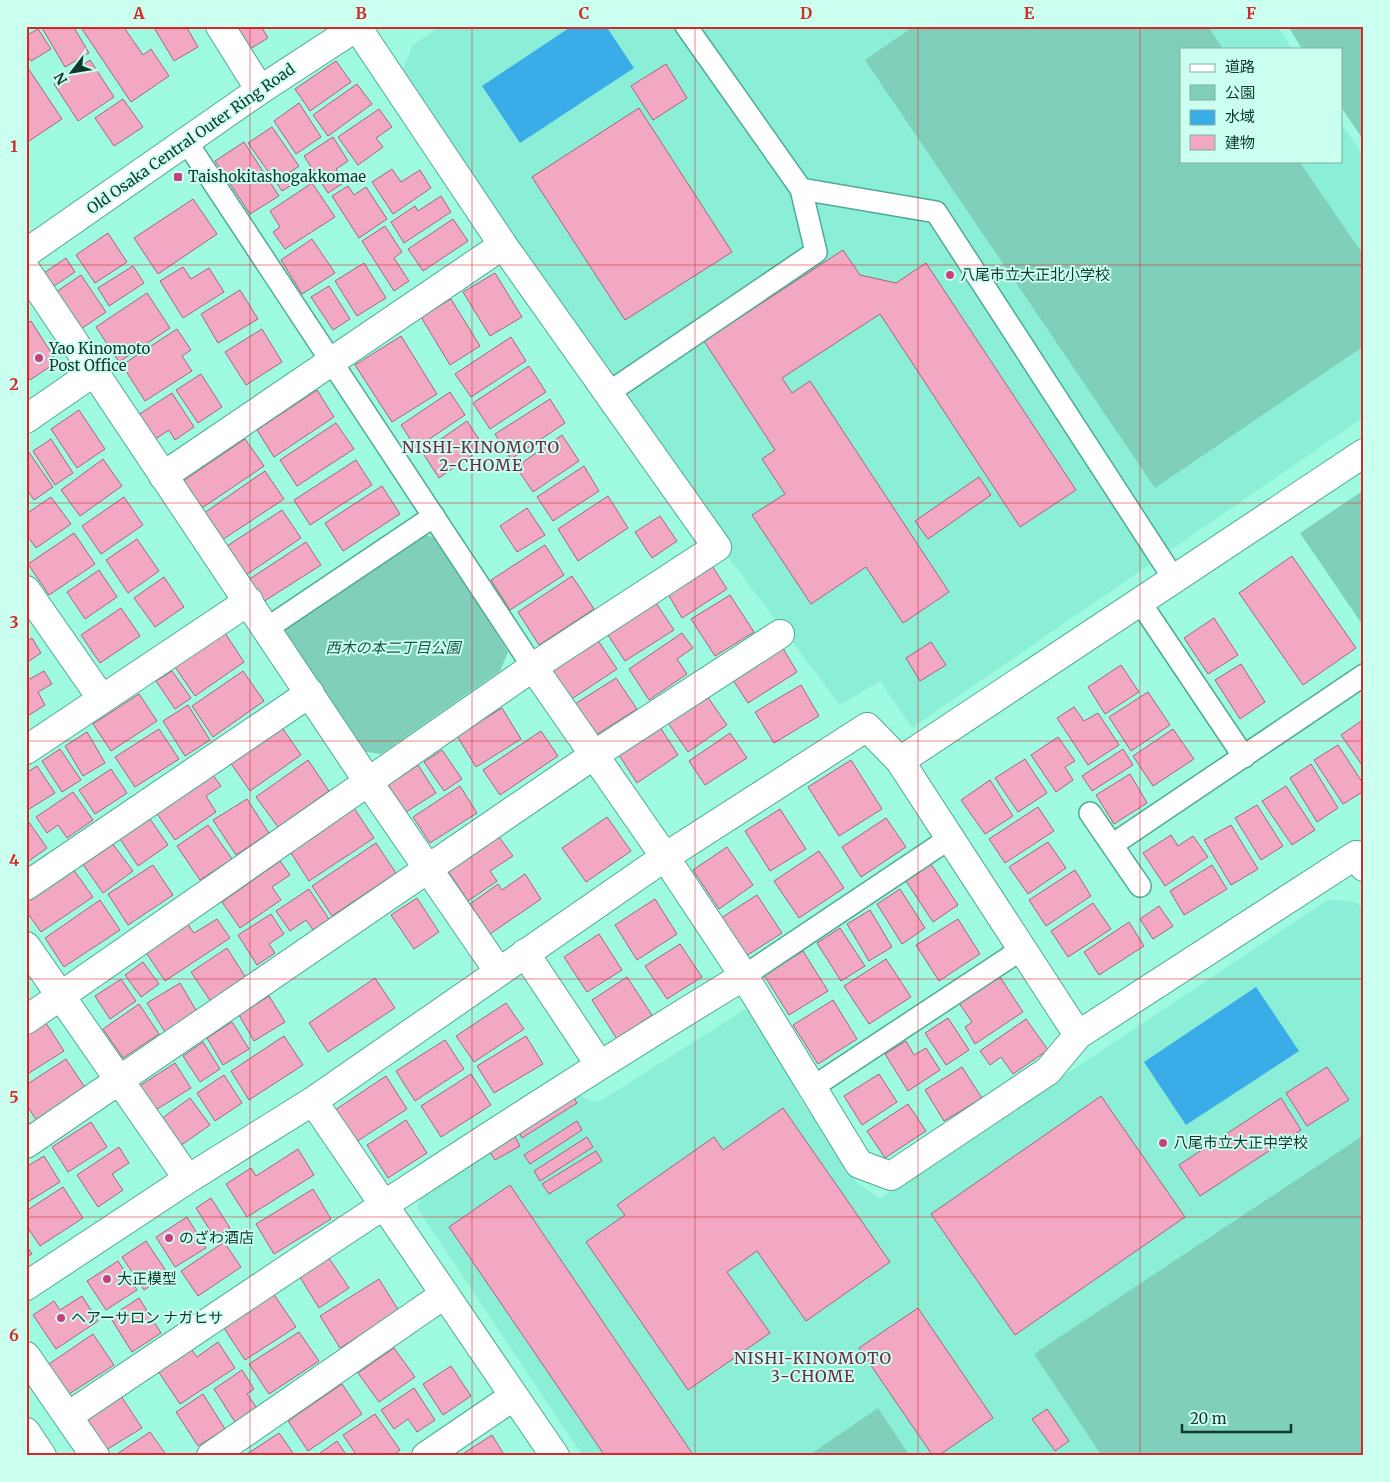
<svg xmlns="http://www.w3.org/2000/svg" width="1390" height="1482" viewBox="0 0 1390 1482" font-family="Merriweather,'Noto Sans JP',serif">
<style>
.built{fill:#8aefd6}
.green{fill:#7fcfbb}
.water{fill:#3aace7}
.building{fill:#f2a8c3;stroke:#a7637d}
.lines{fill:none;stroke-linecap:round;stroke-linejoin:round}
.service-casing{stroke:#4faa95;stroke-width:24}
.minor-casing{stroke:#4faa95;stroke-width:30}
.tertiary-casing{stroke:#4faa95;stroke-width:30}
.primary-casing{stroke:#4faa95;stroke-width:30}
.service{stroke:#fff;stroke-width:21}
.minor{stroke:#fff;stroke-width:28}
.tertiary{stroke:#fff;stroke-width:28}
.primary{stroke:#fff;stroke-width:28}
.grid{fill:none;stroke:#d62828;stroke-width:1;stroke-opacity:0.55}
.poi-dot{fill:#c8407f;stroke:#cbfff0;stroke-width:2}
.labels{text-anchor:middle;stroke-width:4;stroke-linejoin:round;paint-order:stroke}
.street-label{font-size:15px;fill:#11382f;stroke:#cbfff0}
.poi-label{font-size:15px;fill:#11382f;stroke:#cbfff0;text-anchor:start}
.park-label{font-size:15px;font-style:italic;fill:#195548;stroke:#cbfff0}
.neighbourhood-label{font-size:16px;letter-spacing:1px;fill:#6a2844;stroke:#cbfff0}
.neatline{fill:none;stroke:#d62828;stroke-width:2}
.grid-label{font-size:16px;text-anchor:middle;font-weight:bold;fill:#d62828}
</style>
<rect width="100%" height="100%" fill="#9ffae2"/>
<path class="built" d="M 441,26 L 1277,26 L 1292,49 L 1181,49 L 1181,161 L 1341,161 L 1341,123 L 1364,157 L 1364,417 L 912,728 L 880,681 L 840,705 L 725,553 L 400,76 L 413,45 Z
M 1329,899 L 1358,903 L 1364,912 L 1364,1456 L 1046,1456 L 1044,1452 L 1038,1456 L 583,1456 L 417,1208 L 423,1192 L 576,1094 L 597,1103 L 746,1009 L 797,1084 L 796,1093 L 857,1183 L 880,1198 Z"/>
<path class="green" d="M 914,26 L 1208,26 L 1223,49 L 1181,49 L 1181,161 L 1299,161 L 1364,256 L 1364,346 L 1155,488 L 865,60 Z
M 1288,26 L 1364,26 L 1364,141 L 1341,107 L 1341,49 L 1302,49 Z
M 1364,490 L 1364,627 L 1300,533 Z
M 422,534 L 436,538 L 508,652 L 500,671 L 381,754 L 360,751 L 279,627 Z
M 1364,1135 L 1364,1456 L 1102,1456 L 1034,1354 Z
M 878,1408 L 910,1456 L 808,1456 Z"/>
<path class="water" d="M 572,26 L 606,26 L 634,68 L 520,143 L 482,86 Z
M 1256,987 L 1299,1051 L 1186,1125 L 1144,1062 Z"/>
<path class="building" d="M 44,26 L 73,26 L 89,53 L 65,67 L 42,28 Z
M 80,26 L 123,26 L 143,55 L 151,49 L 169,76 L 131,102 Z
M 153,26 L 186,26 L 198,47 L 174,61 Z
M 230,26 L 261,26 L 268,38 L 245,52 Z
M 38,29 L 51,49 L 31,61 L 26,54 L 26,36 Z
M 90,60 L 114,97 L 78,121 L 54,84 Z
M 336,61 L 351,82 L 310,111 L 295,89 Z
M 666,64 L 687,98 L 653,120 L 631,86 Z
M 26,65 L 62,119 L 26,143 Z
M 357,84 L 372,104 L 328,136 L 313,115 Z
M 123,99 L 143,127 L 114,146 L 95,118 Z
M 299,103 L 321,137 L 296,154 L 274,121 Z
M 639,108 L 732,252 L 625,320 L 532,177 Z
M 379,109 L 392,127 L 376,138 L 383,147 L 358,165 L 338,137 Z
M 272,127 L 299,166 L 288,174 L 295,183 L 282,191 L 248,143 Z
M 333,137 L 348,161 L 336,169 L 345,182 L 328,193 L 304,156 Z
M 244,142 L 279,196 L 250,214 L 215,161 Z
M 392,169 L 401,182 L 420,170 L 431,188 L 393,214 L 372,182 Z
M 312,183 L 335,217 L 285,249 L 273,232 L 280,227 L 270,211 Z
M 348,186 L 354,195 L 366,187 L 387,219 L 359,238 L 332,196 Z
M 441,196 L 451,212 L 404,243 L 391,222 L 415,206 L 418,211 Z
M 193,199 L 217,234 L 158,274 L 134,238 Z
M 453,219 L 468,241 L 423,271 L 408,249 Z
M 385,226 L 402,252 L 394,258 L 409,281 L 394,291 L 362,241 Z
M 108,233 L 127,262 L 95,283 L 76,255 Z
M 312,239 L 335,273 L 302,294 L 281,260 Z
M 843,250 L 860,275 L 896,283 L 926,263 L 1076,490 L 1020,527 L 880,314 L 782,378 L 792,393 L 810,381 L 949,592 L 903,623 L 866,567 L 811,604 L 752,515 L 785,494 L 762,459 L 775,450 L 704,341 Z
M 66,258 L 75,272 L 51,288 L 41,275 Z
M 364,263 L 386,298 L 357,316 L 335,281 Z
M 133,266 L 144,283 L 109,306 L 98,288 Z
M 183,267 L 191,279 L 209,268 L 224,292 L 183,318 L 160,281 Z
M 495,273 L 522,317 L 490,336 L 463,292 Z
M 81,275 L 106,312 L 75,333 L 50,296 Z
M 329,286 L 350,319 L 333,330 L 311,297 Z
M 240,290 L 258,319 L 218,343 L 201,314 Z
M 147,293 L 170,328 L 119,362 L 96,327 Z
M 451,299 L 480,346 L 450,365 L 421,317 Z
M 31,321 L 57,362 L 30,380 L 26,374 L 26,324 Z
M 177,329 L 191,350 L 182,356 L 192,371 L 145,401 L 122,365 Z
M 262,329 L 282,362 L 246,385 L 225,352 Z
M 401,336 L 437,394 L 392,422 L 355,365 Z
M 511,337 L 526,361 L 471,397 L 455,374 Z
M 529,366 L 546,392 L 490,429 L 473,403 Z
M 201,374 L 222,407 L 198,423 L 176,390 Z
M 317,390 L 334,417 L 274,457 L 257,430 Z
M 450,392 L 465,415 L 416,448 L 401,425 Z
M 172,393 L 194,427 L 175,440 L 169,430 L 154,440 L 138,415 Z
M 550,399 L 565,423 L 511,459 L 495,434 Z
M 79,410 L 105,449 L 77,468 L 51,429 Z
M 467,421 L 484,447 L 439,478 L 422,452 Z
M 336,423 L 354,449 L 297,486 L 280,460 Z
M 562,435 L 579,461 L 533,492 L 516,467 Z
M 51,439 L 73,473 L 55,485 L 33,451 Z
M 245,439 L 264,466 L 202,508 L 183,481 Z
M 26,448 L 53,487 L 34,500 L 26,488 Z
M 103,459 L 122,486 L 80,516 L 61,490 Z
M 356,460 L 372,485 L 310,525 L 294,500 Z
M 584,466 L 599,491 L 553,521 L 537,497 Z
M 265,471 L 284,499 L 222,540 L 204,513 Z
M 979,477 L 991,495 L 928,539 L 915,521 Z
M 382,486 L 400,514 L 343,551 L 325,523 Z
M 608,496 L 628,528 L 578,561 L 558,529 Z
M 51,497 L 71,524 L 36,548 L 26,534 L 26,514 Z
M 124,497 L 143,525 L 101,554 L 82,526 Z
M 527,508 L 545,535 L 517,552 L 500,526 Z
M 282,510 L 301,538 L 246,575 L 227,546 Z
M 660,516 L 677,541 L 652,558 L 635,532 Z
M 74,533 L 95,564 L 49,595 L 28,564 Z
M 137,539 L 159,571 L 128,593 L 106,560 Z
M 306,542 L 321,565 L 263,602 L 248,580 Z
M 545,545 L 564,575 L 510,610 L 491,580 Z
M 1292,556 L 1356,648 L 1303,685 L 1239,593 Z
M 709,561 L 727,589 L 682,618 L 665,589 Z
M 99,570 L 117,597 L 85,619 L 67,592 Z
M 572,576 L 594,609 L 539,645 L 518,612 Z
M 164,577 L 184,607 L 155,627 L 134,598 Z
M 730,595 L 754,632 L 715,656 L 691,619 Z
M 654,600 L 674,630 L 625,661 L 606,632 Z
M 121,608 L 140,636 L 100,663 L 81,635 Z
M 1214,618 L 1238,655 L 1208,674 L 1184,638 Z
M 225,633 L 244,662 L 195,696 L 175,667 Z
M 682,633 L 693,648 L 677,659 L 687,674 L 649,700 L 629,669 Z
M 32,638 L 41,653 L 26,663 L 26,642 Z
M 597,639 L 617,669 L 570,700 L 550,671 Z
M 931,642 L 946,665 L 920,681 L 906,658 Z
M 781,645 L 797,672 L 748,703 L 731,677 Z
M 1241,664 L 1265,702 L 1240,719 L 1215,680 Z
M 1121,665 L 1139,692 L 1105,714 L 1088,687 Z
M 44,671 L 52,684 L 38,692 L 45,705 L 26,717 L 26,681 Z
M 172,671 L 191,698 L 175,709 L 156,681 Z
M 243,671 L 264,701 L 213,737 L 192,706 Z
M 616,678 L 637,709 L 596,735 L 575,704 Z
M 801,685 L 819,716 L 774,743 L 755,712 Z
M 1148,692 L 1170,725 L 1131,751 L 1109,717 Z
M 139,694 L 157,721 L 111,751 L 93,724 Z
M 707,696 L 727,725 L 688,752 L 668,723 Z
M 188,705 L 210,740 L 185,756 L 163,721 Z
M 1074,707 L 1084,721 L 1098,713 L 1119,745 L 1088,765 L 1057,718 Z
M 502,708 L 521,739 L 476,767 L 457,736 Z
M 1364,719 L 1364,768 L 1341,735 Z
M 281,726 L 301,755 L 250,791 L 230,762 Z
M 660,727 L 678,755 L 637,783 L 619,755 Z
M 159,729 L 179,759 L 135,787 L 115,757 Z
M 1173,729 L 1194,759 L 1153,786 L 1133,756 Z
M 541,731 L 558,756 L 500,795 L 483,770 Z
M 87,732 L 105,763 L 83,776 L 65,746 Z
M 730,733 L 747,758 L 705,785 L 689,761 Z
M 1058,737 L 1075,761 L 1065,767 L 1073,780 L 1056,792 L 1031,755 Z
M 1338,745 L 1364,785 L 1364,791 L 1343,804 L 1314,760 Z
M 60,749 L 81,780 L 62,792 L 42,761 Z
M 1123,749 L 1133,765 L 1092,791 L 1082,776 Z
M 442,750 L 462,779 L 444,791 L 424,762 Z
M 1025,759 L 1047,793 L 1018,812 L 995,778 Z
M 308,760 L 329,791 L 278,827 L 256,797 Z
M 851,760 L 882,809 L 839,836 L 808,787 Z
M 1311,764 L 1338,808 L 1317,822 L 1290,778 Z
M 418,765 L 436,793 L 406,812 L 388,785 Z
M 37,766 L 55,793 L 26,811 L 26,773 Z
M 111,769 L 127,793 L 95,814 L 79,790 Z
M 209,770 L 221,786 L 206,796 L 216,812 L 175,840 L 153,808 Z
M 1130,774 L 1147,803 L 1114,824 L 1096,795 Z
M 990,780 L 1013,816 L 985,834 L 961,800 Z
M 460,786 L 477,813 L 430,843 L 413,817 Z
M 1286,786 L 1315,830 L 1292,845 L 1262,801 Z
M 73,792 L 93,820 L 67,838 L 58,825 L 47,833 L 36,817 Z
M 247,799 L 269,833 L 236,855 L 213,820 Z
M 1257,805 L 1283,846 L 1261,860 L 1235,818 Z
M 1038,807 L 1054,831 L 1005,863 L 989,839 Z
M 354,808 L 374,838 L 309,881 L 289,850 Z
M 780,809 L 806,849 L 770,871 L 745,831 Z
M 148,816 L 168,845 L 138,866 L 118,836 Z
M 607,817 L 631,851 L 586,882 L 562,848 Z
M 26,818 L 47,848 L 26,863 Z
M 886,818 L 906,847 L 861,877 L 842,847 Z
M 208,825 L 232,859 L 200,880 L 177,846 Z
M 1231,825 L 1258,869 L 1231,885 L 1204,840 Z
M 1171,835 L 1178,846 L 1193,836 L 1208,857 L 1165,886 L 1143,853 Z
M 499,837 L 513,856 L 490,871 L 497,881 L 468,901 L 448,871 Z
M 109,839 L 133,871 L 103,893 L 80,860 Z
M 1048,842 L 1066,868 L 1028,894 L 1009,867 Z
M 376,843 L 396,873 L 332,916 L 312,886 Z
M 727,847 L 753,885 L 719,909 L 693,870 Z
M 819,851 L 844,888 L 799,918 L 774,881 Z
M 280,861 L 290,875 L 272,887 L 281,900 L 240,928 L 222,902 Z
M 931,864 L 958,905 L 933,922 L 906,881 Z
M 153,865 L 173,895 L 128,925 L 108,894 Z
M 1212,865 L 1227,889 L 1184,915 L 1170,891 Z
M 73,869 L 93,897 L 41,932 L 26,911 L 26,900 Z
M 1075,870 L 1091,896 L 1046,926 L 1029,900 Z
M 525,874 L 541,899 L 490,934 L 470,904 L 498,884 L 502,890 Z
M 309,889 L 329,919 L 313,930 L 306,920 L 290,931 L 276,911 Z
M 900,889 L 925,928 L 902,944 L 877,904 Z
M 757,895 L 782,933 L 746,956 L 721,918 Z
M 417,898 L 439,932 L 414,949 L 391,915 Z
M 655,899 L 677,934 L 637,960 L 615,925 Z
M 100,900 L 120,930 L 64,967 L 45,938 Z
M 1093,903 L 1111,929 L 1068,957 L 1051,931 Z
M 1159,906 L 1173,926 L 1153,939 L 1140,919 Z
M 870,910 L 892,947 L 869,961 L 847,924 Z
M 271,914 L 284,934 L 269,944 L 275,953 L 257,965 L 238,935 Z
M 217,919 L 230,938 L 165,981 L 145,951 L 187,923 L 194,933 Z
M 958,919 L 980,954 L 939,981 L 916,945 Z
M 1129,922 L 1144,946 L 1099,975 L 1084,952 Z
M 840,928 L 865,966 L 841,981 L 817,943 Z
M 599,934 L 622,970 L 587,992 L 564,957 Z
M 680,944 L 702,977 L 667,999 L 645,966 Z
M 227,948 L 246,978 L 211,1002 L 191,972 Z
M 803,951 L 828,991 L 789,1015 L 764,975 Z
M 886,959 L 911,997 L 869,1024 L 844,986 Z
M 143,962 L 159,984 L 141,997 L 125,975 Z
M 627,977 L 652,1015 L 617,1039 L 592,1000 Z
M 1000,977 L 1023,1012 L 975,1044 L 965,1027 L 972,1022 L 959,1003 Z
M 375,978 L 395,1008 L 328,1052 L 309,1023 Z
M 121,979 L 136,1001 L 110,1019 L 95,996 Z
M 180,983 L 197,1012 L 165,1032 L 147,1003 Z
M 269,996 L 285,1022 L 254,1041 L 239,1015 Z
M 833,1000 L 857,1039 L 818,1064 L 793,1025 Z
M 506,1003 L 524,1029 L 474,1062 L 456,1036 Z
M 139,1004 L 159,1034 L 123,1058 L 103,1029 Z
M 948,1018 L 969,1050 L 946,1065 L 925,1033 Z
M 1026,1019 L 1048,1050 L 1013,1074 L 1001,1057 L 990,1065 L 980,1051 Z
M 44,1020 L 64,1051 L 26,1075 L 26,1032 Z
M 232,1022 L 249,1049 L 223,1065 L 207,1038 Z
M 284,1036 L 303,1065 L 249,1100 L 231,1071 Z
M 526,1036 L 543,1064 L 494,1093 L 477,1066 Z
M 445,1040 L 464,1069 L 415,1101 L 396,1071 Z
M 906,1041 L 914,1055 L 926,1048 L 940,1070 L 908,1091 L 885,1054 Z
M 203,1042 L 220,1069 L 200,1082 L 183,1056 Z
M 66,1059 L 86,1089 L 37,1121 L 26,1104 L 26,1085 Z
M 175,1063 L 191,1088 L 154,1111 L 138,1087 Z
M 962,1067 L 982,1098 L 944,1121 L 925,1090 Z
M 1327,1067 L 1349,1100 L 1307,1126 L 1286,1093 Z
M 471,1074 L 491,1105 L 441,1137 L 421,1106 Z
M 879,1074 L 897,1102 L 862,1125 L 844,1096 Z
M 224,1075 L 242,1103 L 215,1121 L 197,1093 Z
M 386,1076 L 407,1109 L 356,1142 L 335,1110 Z
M 571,1093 L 577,1103 L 522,1138 L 516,1128 Z
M 1101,1096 L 1185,1217 L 1015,1335 L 931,1214 Z
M 190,1098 L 210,1125 L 180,1146 L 161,1119 Z
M 1281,1098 L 1301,1130 L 1200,1196 L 1179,1165 Z
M 908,1104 L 926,1131 L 885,1158 L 867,1131 Z
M 783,1108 L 890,1262 L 806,1321 L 757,1251 L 727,1272 L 770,1333 L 688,1390 L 586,1242 L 625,1215 L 617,1205 L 714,1137 L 723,1150 Z
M 406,1120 L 427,1153 L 388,1178 L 367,1145 Z
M 577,1121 L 582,1130 L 530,1164 L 524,1155 Z
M 91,1122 L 107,1147 L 68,1172 L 52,1147 Z
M 515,1137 L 520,1146 L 495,1160 L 490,1152 Z
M 587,1137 L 593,1147 L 540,1181 L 534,1171 Z
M 119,1147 L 129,1163 L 112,1174 L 123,1190 L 98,1207 L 77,1175 Z
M 298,1149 L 314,1175 L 247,1217 L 226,1184 L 251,1168 L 256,1176 Z
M 596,1151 L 602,1161 L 549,1194 L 542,1184 Z
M 44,1156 L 60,1182 L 26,1203 L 26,1167 Z
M 510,1185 L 694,1456 L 605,1456 L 449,1227 Z
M 63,1187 L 83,1218 L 40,1246 L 26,1225 L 26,1211 Z
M 313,1189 L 331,1219 L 274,1254 L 256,1224 Z
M 211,1198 L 230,1228 L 215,1238 L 196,1208 Z
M 187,1217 L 206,1248 L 175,1267 L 156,1237 Z
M 146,1241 L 168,1274 L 144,1290 L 122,1257 Z
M 224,1242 L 241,1267 L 198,1296 L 181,1271 Z
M 26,1245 L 32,1254 L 26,1257 Z
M 327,1255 L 349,1288 L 319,1308 L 298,1274 Z
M 118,1261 L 137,1290 L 106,1310 L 87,1281 Z
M 379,1279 L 399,1311 L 340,1348 L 320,1316 Z
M 273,1293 L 296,1327 L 245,1360 L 222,1325 Z
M 82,1296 L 98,1321 L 56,1349 L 33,1315 L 54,1301 L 60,1310 Z
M 139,1298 L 161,1333 L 132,1352 L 110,1317 Z
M 918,1308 L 993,1418 L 938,1456 L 933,1456 L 859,1348 Z
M 299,1332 L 319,1361 L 269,1394 L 249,1364 Z
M 93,1334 L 114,1365 L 69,1394 L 49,1364 Z
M 218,1342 L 235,1368 L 180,1404 L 158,1371 L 191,1349 L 197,1357 Z
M 394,1348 L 415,1377 L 379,1402 L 358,1373 Z
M 451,1366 L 471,1396 L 443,1415 L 423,1384 Z
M 242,1370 L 254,1389 L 247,1394 L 257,1408 L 235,1422 L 214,1389 Z
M 342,1384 L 362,1414 L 308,1451 L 288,1421 Z
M 414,1388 L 435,1420 L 417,1432 L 408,1419 L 394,1429 L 381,1410 Z
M 203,1394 L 225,1429 L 198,1446 L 176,1412 Z
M 121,1396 L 142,1428 L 106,1450 L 86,1418 Z
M 1047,1409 L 1069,1441 L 1055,1451 L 1032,1419 Z
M 375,1414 L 400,1450 L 392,1456 L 357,1456 L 343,1435 Z
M 150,1432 L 167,1456 L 114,1456 Z
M 279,1433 L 295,1456 L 244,1456 Z
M 492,1435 L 505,1456 L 461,1456 L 461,1455 Z
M 337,1441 L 347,1456 L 316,1456 Z"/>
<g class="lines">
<defs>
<path id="service" d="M 686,26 L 801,189 L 936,212 L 1174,579
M 186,141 L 533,667
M 608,393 L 816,252 L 801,189
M 1140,602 L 1244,757
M 266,629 L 434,516
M 1090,813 L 1140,886
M 1112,845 L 1364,675
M 744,976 L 950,838
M 813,1087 L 1022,949"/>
<path id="minor" d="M 220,26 L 260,90
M 26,270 L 367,780 L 499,972
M 26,419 L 94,372
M 163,476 L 503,245
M 26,590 L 102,699
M 533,667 L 665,857 L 744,976 L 859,1164 L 891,1176 L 1048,1071 L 1078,1035 L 1356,855 L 1364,867
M 26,750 L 249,601
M 900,761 L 1364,453
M 26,886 L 310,693
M 26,946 L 188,1179
M 525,953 L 599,1064
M 26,1020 L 533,667 L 717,547 L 503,245 L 357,27
M 313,1101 L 555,1456
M 26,1144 L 594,755 L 780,634
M 26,1286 L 188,1179 L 313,1101 L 665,857 L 867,727 L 900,761 L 1078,1035
M 26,1356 L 95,1456
M 68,1416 C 291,1266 514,1116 744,976
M 211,1456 L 445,1294
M 426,1456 L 514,1396"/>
<path id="tertiary" d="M 26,1432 L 42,1456"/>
<path id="primary" d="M 26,253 L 260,90 L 358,26"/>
</defs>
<use href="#service" class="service-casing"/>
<use href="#minor" class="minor-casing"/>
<use href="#tertiary" class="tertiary-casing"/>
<use href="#primary" class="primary-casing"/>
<use href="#service" class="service"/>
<use href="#minor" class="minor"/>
<use href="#tertiary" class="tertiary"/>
<use href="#primary" class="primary"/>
</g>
<path class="grid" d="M 250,26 L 250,1456M 472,26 L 472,1456M 695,26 L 695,1456M 918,26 L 918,1456M 1140,26 L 1140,1456M 26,265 L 1364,265M 26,503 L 1364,503M 26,741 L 1364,741M 26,979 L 1364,979M 26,1217 L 1364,1217"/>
<g class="poi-dot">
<rect x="173" y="172" width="10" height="10" rx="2.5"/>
<circle cx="950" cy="275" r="5"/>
<circle cx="39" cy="358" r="5"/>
<circle cx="1163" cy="1143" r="5"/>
<circle cx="169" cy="1238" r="5"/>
<circle cx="107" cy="1279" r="5"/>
<circle cx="61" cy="1318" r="5"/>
</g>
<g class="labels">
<g class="street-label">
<text transform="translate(191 139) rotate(-35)" y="5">Old Osaka Central Outer Ring Road</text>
</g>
<g class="poi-label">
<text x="188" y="182">Taishokitashogakkomae</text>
<text x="960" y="280">八尾市立大正北小学校</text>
<text x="49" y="354">Yao Kinomoto<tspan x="49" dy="17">Post Office</tspan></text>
<text x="1173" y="1148">八尾市立大正中学校</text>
<text x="179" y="1243">のざわ酒店</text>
<text x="117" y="1284">大正模型</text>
<text x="71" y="1323">ヘアーサロン ナガヒサ</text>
</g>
<g class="park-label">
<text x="393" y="653">西木の本二丁目公園</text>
</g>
<g class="neighbourhood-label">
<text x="481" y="453">NISHI-KINOMOTO<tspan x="481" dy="18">2-CHOME</tspan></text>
<text x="813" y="1364">NISHI-KINOMOTO<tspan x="813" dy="18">3-CHOME</tspan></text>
</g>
</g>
<rect width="1390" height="1482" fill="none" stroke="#cbfff0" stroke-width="55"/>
<rect x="1180" y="48" width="162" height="115" fill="#cbfff0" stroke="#81afa3"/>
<rect x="1190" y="64" width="25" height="8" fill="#ffffff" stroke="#81afa3"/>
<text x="1225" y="72" font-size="15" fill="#11382f">道路</text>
<rect x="1190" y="85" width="25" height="15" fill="#7fcfbb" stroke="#81afa3"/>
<text x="1225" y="98" font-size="15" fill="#11382f">公園</text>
<rect x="1190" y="110" width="25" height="15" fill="#3aace7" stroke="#81afa3"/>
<text x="1225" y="122" font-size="15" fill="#11382f">水域</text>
<rect x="1190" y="135" width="25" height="15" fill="#f2a8c3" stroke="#81afa3"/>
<text x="1225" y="148" font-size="15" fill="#11382f">建物</text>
<g transform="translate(72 72) rotate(239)" stroke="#cbfff0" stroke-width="4" paint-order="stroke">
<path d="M0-4L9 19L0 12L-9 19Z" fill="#11382f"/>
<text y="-8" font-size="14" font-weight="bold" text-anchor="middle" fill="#11382f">N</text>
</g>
<path d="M1182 1424v8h109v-8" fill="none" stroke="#11382f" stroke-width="2.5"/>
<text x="1190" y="1424" font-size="15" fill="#11382f" stroke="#cbfff0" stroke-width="4" paint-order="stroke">20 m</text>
<rect x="28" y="28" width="1334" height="1426" class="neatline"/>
<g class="grid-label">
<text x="139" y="19">A</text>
<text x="361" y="19">B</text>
<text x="584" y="19">C</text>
<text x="806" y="19">D</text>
<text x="1029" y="19">E</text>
<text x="1251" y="19">F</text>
<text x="14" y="152">1</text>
<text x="14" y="390">2</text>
<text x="14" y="628">3</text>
<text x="14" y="866">4</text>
<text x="14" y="1103">5</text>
<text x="14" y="1341">6</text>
</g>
</svg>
